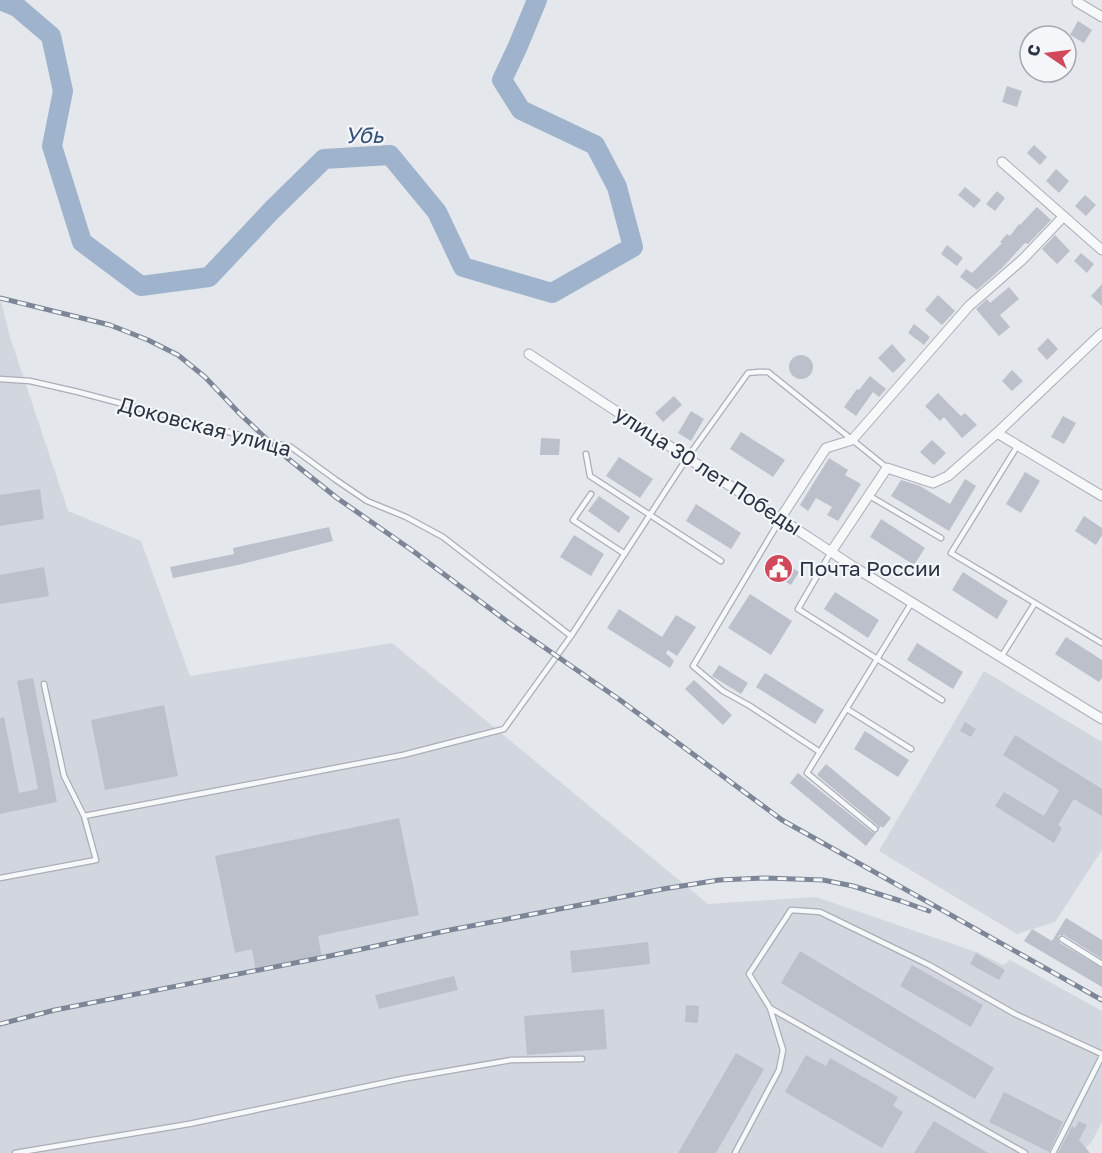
<svg xmlns="http://www.w3.org/2000/svg" width="1102" height="1153" viewBox="0 0 1102 1153" font-family="'Golos Text',sans-serif">
<style>
.built{fill:#d2d6de}
.lines{fill:none;stroke-linecap:round;stroke-linejoin:round}
.river{stroke:#9fb4cc;stroke-width:20}
.building{fill:#bbc0ca}
.lane-casing{stroke:#a9aeb7;stroke-width:7}
.street-casing{stroke:#a9aeb7;stroke-width:11}
.lane{stroke:#f7f8fa;stroke-width:4.5}
.street{stroke:#f7f8fa;stroke-width:9}
.rail-casing{stroke:#7d8696;stroke-width:5}
.rail{stroke:#f4f6f9;stroke-width:3;stroke-dasharray:9;stroke-linecap:butt}
.labels{text-anchor:middle;stroke-width:4.5;stroke-linejoin:round;paint-order:stroke}
.street-label{font-size:21px;fill:#2b3445;stroke:#f4f6f9}
.poi-label{font-size:21px;fill:#2b3445;stroke:#f4f6f9;text-anchor:start}
.water-label{font-size:22px;font-style:italic;fill:#34527a;stroke:#f4f6f9}
</style>
<rect width="100%" height="100%" fill="#e4e7ec"/>
<path class="built" d="M 0,297 L 10,337 L 68,511 L 141,541 L 190,676 L 392,643 L 708,904 L 816,897 L 979,953 L 1003,965 L 1010,960 L 1102,1011 L 1102,1122 L 1091,1143 L 1079,1153 L 0,1153 Z
M 984,671 L 1102,742 L 1102,850 L 1055,922 L 1017,934 L 879,851 Z"/>
<g class="lines">
<path class="river" d="M 0,0 L 17,7 L 51,36 L 63,91 L 52,146 L 82,242 L 141,286 L 209,277 L 272,210 L 324,159 L 390,155 L 437,212 L 463,267 L 552,293 L 633,247 L 617,187 L 595,145 L 521,110 L 502,80 L 518,46 L 537,0"/>
</g>
<path class="building" d="M 1078,21 L 1092,30 L 1084,43 L 1070,35 Z
M 1007,86 L 1022,91 L 1017,107 L 1002,102 Z
M 1034,145 L 1047,157 L 1040,165 L 1027,153 Z
M 1056,169 L 1069,181 L 1059,193 L 1046,181 Z
M 965,187 L 981,200 L 974,208 L 958,195 Z
M 997,191 L 1005,198 L 995,211 L 986,204 Z
M 1085,195 L 1096,205 L 1086,216 L 1075,206 Z
M 1037,207 L 1051,220 L 1028,244 L 1025,243 L 1002,268 L 977,290 L 960,277 L 966,269 L 972,273 L 1002,243 L 1000,242 L 1007,234 L 1010,236 L 1019,224 L 1020,225 Z
M 1055,235 L 1070,251 L 1057,264 L 1042,249 Z
M 947,245 L 963,258 L 957,266 L 941,254 Z
M 1081,253 L 1094,264 L 1087,273 L 1074,261 Z
M 1102,284 L 1102,306 L 1091,296 Z
M 1009,287 L 1019,299 L 1000,315 L 1010,327 L 999,336 L 976,309 L 987,299 L 990,303 Z
M 938,295 L 955,311 L 942,325 L 925,310 Z
M 914,324 L 930,337 L 924,345 L 908,333 Z
M 1048,338 L 1058,349 L 1047,360 L 1037,349 Z
M 892,344 L 906,360 L 893,373 L 878,358 Z
M789 367a12 12 0 1 1 24 0a12 12 0 1 1-24 0Z
M 1012,370 L 1023,381 L 1012,391 L 1002,381 Z
M 870,376 L 886,389 L 879,397 L 873,392 L 856,416 L 844,407 L 857,389 L 859,390 Z
M 938,393 L 961,416 L 965,413 L 977,425 L 962,438 L 944,417 L 940,421 L 925,406 Z
M 674,396 L 682,405 L 663,422 L 655,413 Z
M 691,411 L 704,419 L 691,441 L 678,433 Z
M 1063,416 L 1076,423 L 1064,444 L 1051,437 Z
M 741,432 L 785,460 L 773,477 L 730,449 Z
M 541,438 L 560,439 L 559,455 L 540,455 Z
M 932,440 L 946,453 L 934,465 L 920,452 Z
M 619,457 L 653,479 L 640,498 L 606,476 Z
M 829,458 L 848,470 L 845,475 L 861,484 L 838,521 L 827,515 L 832,507 L 816,498 L 808,511 L 800,505 Z
M 1025,472 L 1040,481 L 1021,513 L 1006,504 Z
M 965,479 L 976,486 L 949,531 L 891,496 L 901,480 L 920,486 L 950,504 Z
M 40,489 L 44,519 L 0,526 L 0,495 Z
M 599,496 L 630,517 L 619,533 L 588,511 Z
M 696,504 L 741,533 L 731,549 L 686,521 Z
M 1084,516 L 1102,528 L 1102,535 L 1096,545 L 1075,531 Z
M 881,519 L 925,548 L 914,565 L 870,537 Z
M 329,527 L 333,541 L 238,565 L 173,578 L 170,567 L 234,554 L 233,548 Z
M 574,535 L 604,554 L 591,576 L 560,557 Z
M 774,556 L 799,572 L 791,585 L 766,570 Z
M 44,567 L 49,596 L 0,604 L 0,575 Z
M 963,572 L 1008,601 L 997,619 L 952,590 Z
M 835,592 L 879,620 L 868,638 L 824,609 Z
M 750,594 L 792,621 L 771,655 L 728,628 Z
M 619,609 L 662,637 L 676,615 L 696,627 L 677,656 L 668,650 L 666,653 L 674,661 L 670,668 L 607,628 Z
M 1066,637 L 1102,660 L 1102,678 L 1099,682 L 1055,654 Z
M 917,643 L 963,672 L 953,689 L 907,660 Z
M 719,665 L 748,683 L 741,694 L 712,676 Z
M 765,673 L 824,710 L 815,724 L 756,687 Z
M 33,678 L 57,802 L 0,814 L 0,718 L 4,717 L 19,793 L 38,789 L 17,681 Z
M 694,680 L 732,715 L 723,725 L 685,689 Z
M 164,705 L 178,776 L 105,790 L 91,720 Z
M 965,722 L 976,729 L 971,737 L 960,731 Z
M 865,731 L 909,760 L 898,777 L 854,749 Z
M 1015,735 L 1102,789 L 1102,816 L 1074,799 L 1058,825 L 1062,828 L 1054,843 L 995,806 L 1004,792 L 1044,816 L 1059,790 L 1003,755 Z
M 826,764 L 891,818 L 883,828 L 881,826 L 879,829 L 878,826 L 817,775 Z
M 798,773 L 872,832 L 876,833 L 866,846 L 790,783 Z
M 399,818 L 419,915 L 318,936 L 322,959 L 256,972 L 252,949 L 235,953 L 215,856 Z
M 1066,918 L 1102,940 L 1102,959 L 1064,935 L 1059,935 L 1058,939 L 1060,943 L 1102,968 L 1102,987 L 1024,941 L 1032,929 L 1052,941 Z
M 648,942 L 650,964 L 572,973 L 570,951 Z
M 800,951 L 994,1068 L 975,1099 L 781,983 Z
M 976,953 L 1005,970 L 999,980 L 970,964 Z
M 912,965 L 983,1005 L 971,1027 L 900,986 Z
M 454,976 L 458,990 L 379,1009 L 375,995 Z
M 686,1005 L 699,1006 L 698,1023 L 685,1022 Z
M 604,1009 L 607,1049 L 527,1055 L 524,1016 Z
M 736,1053 L 764,1069 L 716,1153 L 678,1153 Z
M 806,1055 L 826,1066 L 830,1058 L 898,1097 L 893,1106 L 903,1112 L 882,1148 L 785,1092 Z
M 1004,1092 L 1063,1122 L 1049,1152 L 989,1122 Z
M 934,1121 L 988,1153 L 914,1153 Z
M 1079,1121 L 1087,1125 L 1079,1140 L 1090,1153 L 1058,1153 L 1072,1126 L 1075,1128 Z"/>
<g class="lines">
<defs>
<path id="lane" d="M 0,379 L 30,381 L 78,392 L 255,439 L 291,447 L 336,480 L 367,501 L 406,517 L 443,537 L 571,636
M 1018,445 L 951,553 L 1102,643
M 586,454 L 590,476 L 721,561
M 591,494 L 573,520 L 625,554
M 868,495 L 941,538
M 780,520 L 693,666 L 723,691 L 750,706 L 820,752
M 831,552 L 798,609 L 942,700
M 1001,657 L 1035,603
M 847,709 L 911,749
M 84,816 L 403,755 L 504,729 L 571,636 L 687,458 L 748,373 L 758,372 L 768,372 L 886,467
M 875,829 L 807,773 L 912,602
M 0,878 L 96,860 L 84,816 L 64,776 L 44,684
M 1062,939 L 1102,964
M 770,1008 L 1025,1153
M 15,1153 L 189,1124 L 402,1079 L 511,1060 L 582,1059
M 735,1153 L 779,1070 L 783,1050 L 770,1008 L 749,974 L 791,910 L 820,912 L 929,965 L 1015,1014 L 1102,1054
M 1053,1153 L 1102,1056"/>
<path id="street" d="M 1077,2 L 1102,17
M 1002,162 L 1102,250
M 529,354 L 854,567 L 1102,719
M 997,433 L 1102,496
M 780,519 L 826,448 L 852,440 L 969,306 L 1023,259 L 1063,217
M 831,552 L 887,468 L 933,483 L 948,476 L 997,433 L 1102,333"/>
</defs>
<use href="#lane" class="lane-casing"/>
<use href="#street" class="street-casing"/>
<use href="#lane" class="lane"/>
<use href="#street" class="street"/>
<defs>
<path id="rail" d="M 0,298 L 110,325 L 148,340 L 178,355 L 205,377 L 240,414 L 286,457 L 337,498 L 413,551 L 512,625 L 620,700 L 782,820 L 1102,1000
M 0,1024 L 55,1010 L 325,957 L 450,930 L 663,889 L 719,880 L 766,878 L 823,880 L 853,886 L 901,901 L 929,911"/>
</defs>
<use href="#rail" class="rail-casing"/>
<use href="#rail" class="rail"/>
</g>
<defs>
<symbol id="civic-disc" viewBox="-11 -11 22 22"><circle r="9.5" fill="#d1495b" stroke="#f4f6f9"/><path d="M-.6-6.5H3V-4.5H.6V-3L4-1V1h2V6H-6V1h2V-1L-.6-3ZM-1.2 2.5V6h2.4V2.5Z" fill="#fff"/></symbol>
</defs>
<g fill-rule="evenodd">
<use href="#civic-disc" x="762" y="552" width="33" height="33"/>
</g>
<g class="labels">
<g class="street-label">
<text transform="translate(205 427) rotate(15)" y="7">Доковская улица</text>
<text transform="translate(708 471) rotate(33)" y="7">улица 30 лет Победы</text>
</g>
<g class="poi-label">
<text x="799" y="576">Почта России</text>
</g>
<g class="water-label">
<text x="364" y="143">Убь</text>
</g>
</g>
<g transform="translate(1048 54) rotate(284)"><circle r="28" fill="#f4f6f9" stroke="#a4a8b1" stroke-width="1.5"/>
<path d="M0-4.5L10 22L0 15L-10 22Z" fill="#d1495b"/>
<text y="-9" font-size="16" font-weight="bold" text-anchor="middle" fill="#2b3445">С</text>
</g>
</svg>
